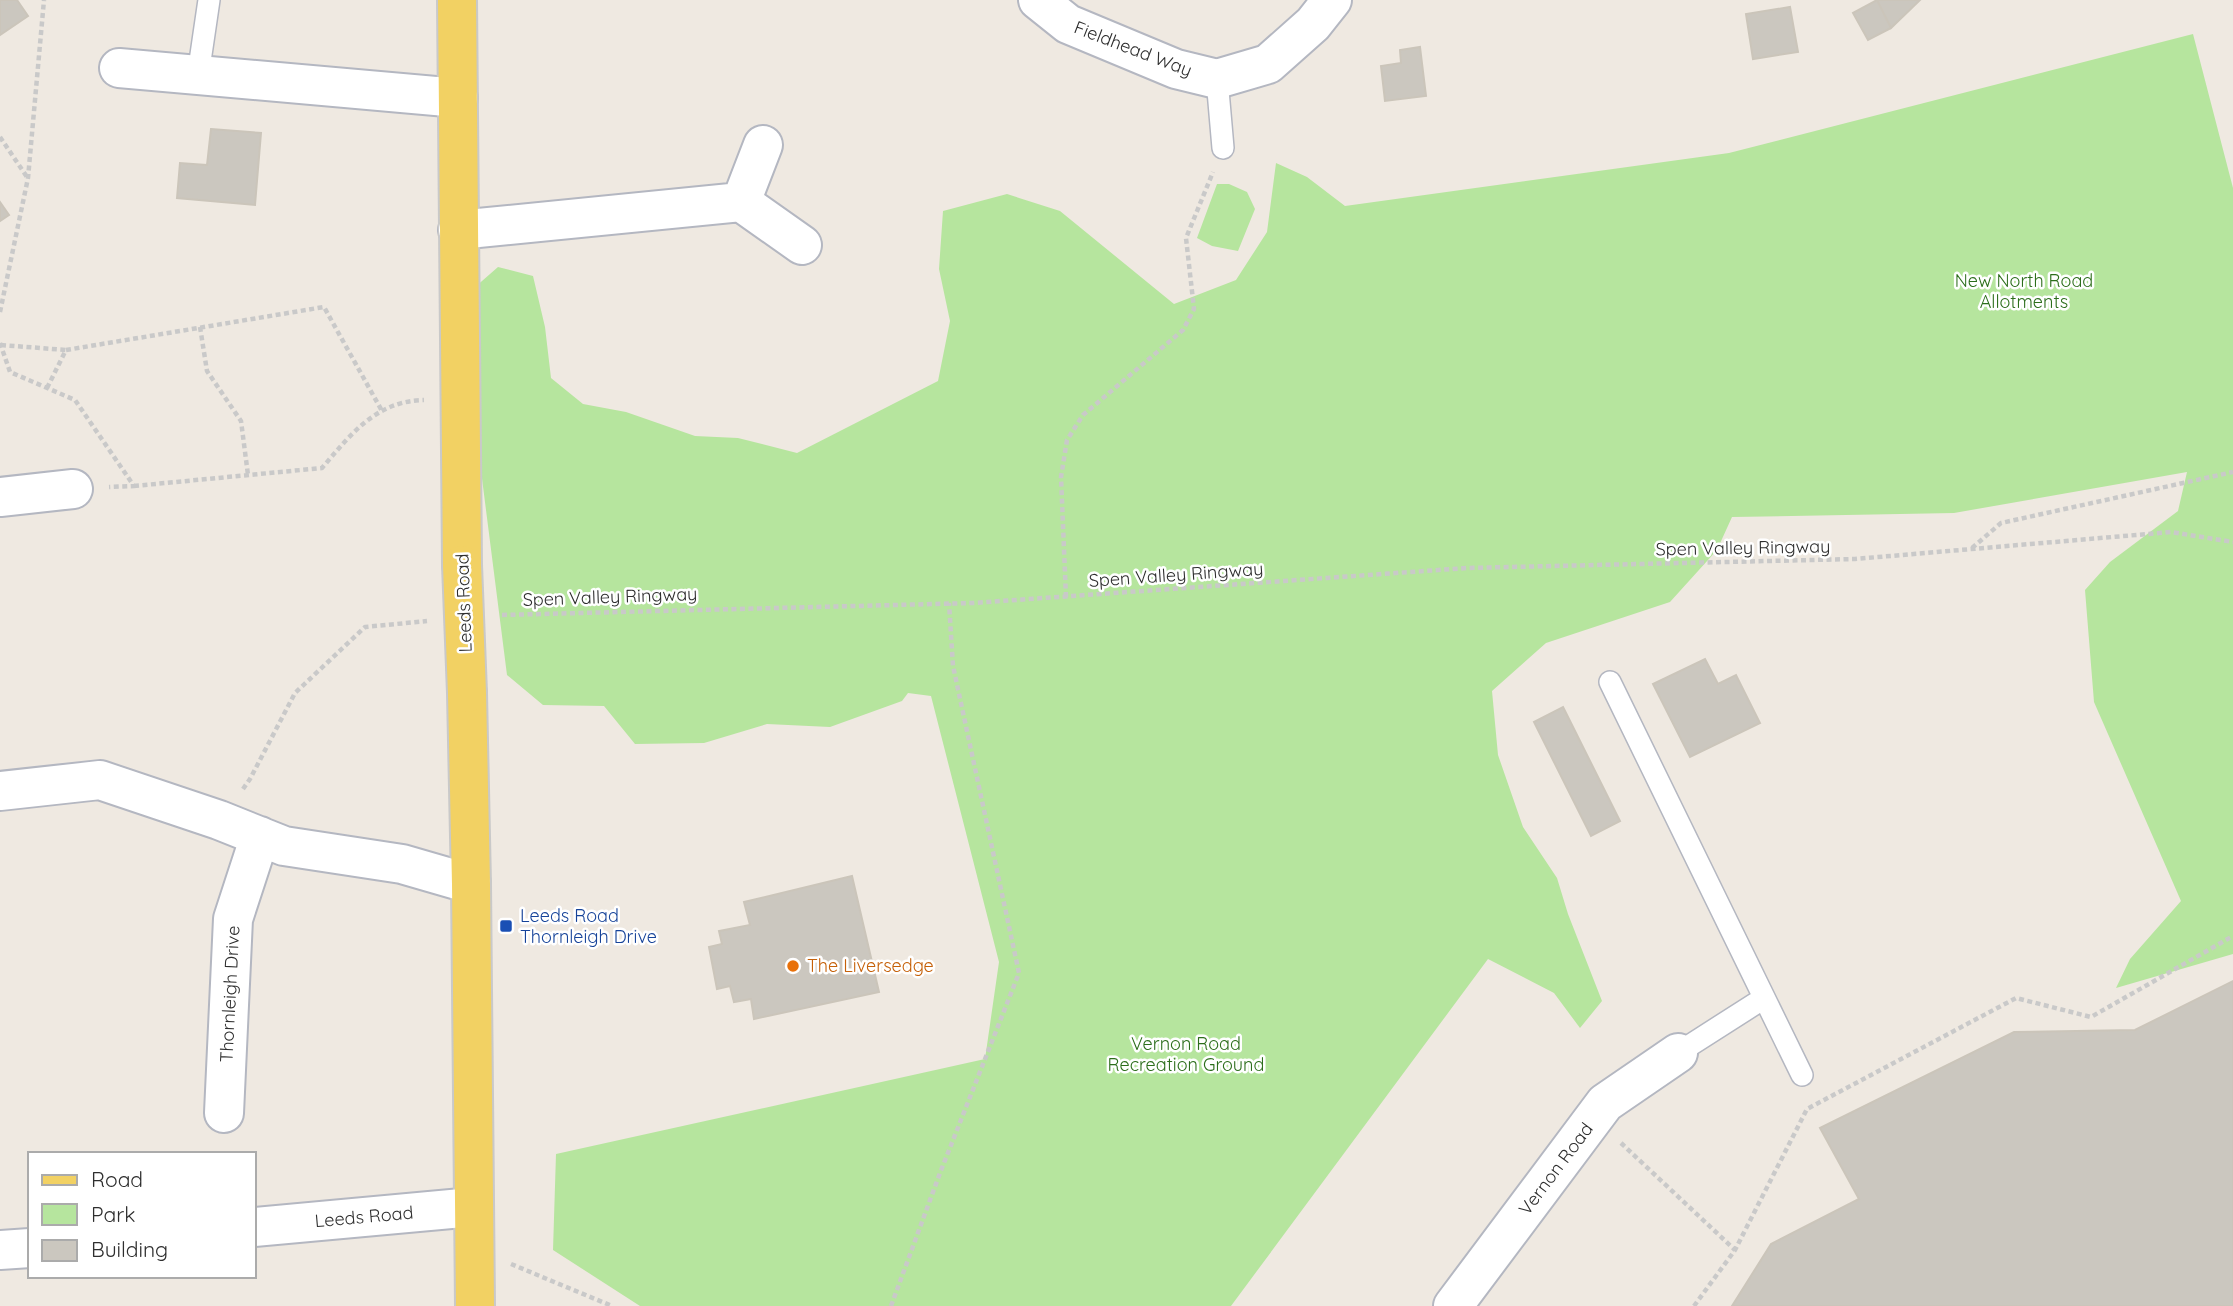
<svg xmlns="http://www.w3.org/2000/svg" width="2233" height="1306" viewBox="0 0 2233 1306" font-family="Quicksand,sans-serif">
<style>
.green{fill:#b6e59e}
.building{fill:#cbc7bf;stroke:#cbc5ba;stroke-width:2}
.lines{fill:none;stroke-linecap:round;stroke-linejoin:round}
.lane-casing{stroke:#b4b7c1;stroke-width:24}
.street-casing{stroke:#b4b7c1;stroke-width:42}
.primary-casing{stroke:#c9c9c9;stroke-width:42}
.path{stroke:#c9c9c9;stroke-width:4.5;stroke-dasharray:5 3.5;stroke-linecap:butt}
.lane{stroke:#fff;stroke-width:21}
.street{stroke:#fff;stroke-width:38}
.primary{stroke:#f2d163;stroke-width:38}
.primary-bridge-casing{stroke:#c9c9c9;stroke-width:42;stroke-linecap:butt}
.primary-bridge{stroke:#f2d163;stroke-width:38}
.transit-dot{fill:#1a4fb4;stroke:#fff;stroke-width:2.5}
.food-dot{fill:#e8710a;stroke:#fff;stroke-width:2.5}
.labels{text-anchor:middle;stroke-width:5;stroke-linejoin:round;paint-order:stroke}
.street-label{font-size:18px;fill:#2e2e2e;stroke:#fff}
.park-label{font-size:18px;fill:#2c6e1b;stroke:#fff}
.transit-label{font-size:18px;fill:#164399;stroke:#fff;text-anchor:start}
.food-label{font-size:18px;fill:#c56008;stroke:#fff;text-anchor:start}
</style>
<rect width="100%" height="100%" fill="#efe9e1"/>
<path class="green" d="M 2193,34 L 2233,188 L 2233,954 L 2116,988 L 2130,959 L 2181,901 L 2094,702 L 2085,590 L 2110,562 L 2178,511 L 2187,472 L 1954,513 L 1732,517 L 1717,550 L 1670,602 L 1546,643 L 1492,691 L 1498,755 L 1523,827 L 1557,878 L 1568,914 L 1602,1001 L 1580,1028 L 1554,993 L 1488,959 L 1231,1306 L 640,1306 L 553,1250 L 556,1154 L 985,1059 L 999,962 L 931,696 L 908,693 L 902,701 L 830,727 L 767,724 L 704,743 L 635,744 L 604,706 L 543,705 L 507,675 L 479,455 L 474,288 L 498,267 L 533,276 L 545,327 L 551,378 L 583,404 L 626,412 L 695,436 L 738,438 L 797,453 L 938,381 L 950,321 L 939,269 L 943,211 L 1007,194 L 1060,211 L 1174,304 L 1236,280 L 1267,232 L 1276,163 L 1307,177 L 1345,206 L 1729,153 Z
M 1217,184 L 1229,184 L 1247,192 L 1255,209 L 1238,251 L 1212,246 L 1197,238 Z"/>
<path class="building" d="M 0,0 L 17,0 L 28,16 L 0,35 Z
M 1877,0 L 1920,0 L 1891,28 Z
M 1877,0 L 1891,28 L 1868,40 L 1853,13 Z
M 1790,7 L 1798,52 L 1753,59 L 1746,14 Z
M 1420,47 L 1426,96 L 1385,101 L 1381,66 L 1401,63 L 1400,50 Z
M 211,129 L 261,133 L 255,205 L 177,198 L 180,163 L 207,165 Z
M 0,202 L 9,215 L 0,221 Z
M 1705,659 L 1718,684 L 1736,675 L 1760,723 L 1690,757 L 1653,684 Z
M 1563,707 L 1620,821 L 1591,836 L 1534,722 Z
M 852,876 L 879,992 L 754,1019 L 751,999 L 734,1002 L 730,986 L 717,989 L 709,947 L 722,944 L 719,931 L 750,925 L 744,902 Z
M 2233,981 L 2233,1306 L 1732,1306 L 1771,1244 L 1859,1199 L 1820,1128 L 2014,1032 L 2135,1030 Z"/>
<g class="lines">
<defs>
<path id="lane" d="M 198,75 L 209,0
M 1217,79 L 1223,148
M 1610,682 L 1802,1075
M 1678,1053 L 1764,998"/>
<path id="street" d="M 1038,0 L 1068,24 L 1176,69 L 1217,79 L 1268,64 L 1313,24 L 1332,0
M 119,68 L 458,98
M 741,202 L 763,145
M 458,230 L 741,202 L 802,245
M 0,497 L 73,489
M 0,791 L 100,780 L 219,820 L 284,846 L 402,864 L 471,884
M 224,1113 L 233,919 L 260,836
M 254,1227 L 473,1207
M 0,1250 L 30,1248
M 1453,1306 L 1605,1103 L 1678,1053"/>
<path id="primary" d="M 457,0 L 462,565
M 467,693 L 471,884 L 475,1306"/>
</defs>
<use href="#lane" class="lane-casing"/>
<use href="#street" class="street-casing"/>
<use href="#primary" class="primary-casing"/>
<path class="path" d="M 0,137 L 27,177
M 0,312 L 28,178 L 44,0
M 200,327 L 207,371 L 241,421 L 248,475
M 0,343 L 10,372 L 75,400 L 134,486 L 109,487
M 1,345 L 66,350
M 47,388 L 66,350 L 324,307 L 382,411
M 134,486 L 322,468 C 351,434 376,401 424,400
M 1972,548 L 2001,523 L 2233,472
M 1066,597 L 1061,477 L 1067,440 L 1083,415 L 1183,330 L 1194,309 L 1186,238 L 1213,172
M 502,615 L 973,603 L 1467,568 L 1855,559 L 2171,532 L 2233,542
M 243,789 L 250,779 L 295,693 L 365,627 L 427,621
M 1621,1143 L 1735,1250
M 511,1264 L 612,1306
M 891,1306 L 940,1173 L 1019,973 L 953,666 L 949,603
M 1694,1306 L 1735,1250 L 1807,1109 L 2016,998 L 2091,1017 L 2233,936"/>
<use href="#lane" class="lane"/>
<use href="#street" class="street"/>
<use href="#primary" class="primary"/>
<defs>
<path id="primary-bridge" d="M 462,565 L 467,693"/>
</defs>
<use href="#primary-bridge" class="primary-bridge-casing"/>
<use href="#primary-bridge" class="primary-bridge"/>
</g>
<rect class="transit-dot" x="499" y="919" width="14" height="14" rx="3.5"/>
<circle class="food-dot" cx="793" cy="966" r="7"/>
<g class="labels">
<g class="street-label">
<text transform="translate(1133 49) rotate(21)" y="6">Fieldhead Way</text>
<text transform="translate(1743 548) rotate(-1)" y="6">Spen Valley Ringway</text>
<text transform="translate(1176 575) rotate(-4)" y="6">Spen Valley Ringway</text>
<text transform="translate(610 597) rotate(-2)" y="6">Spen Valley Ringway</text>
<text transform="translate(464 603) rotate(-92)" y="6">Leeds Road</text>
<text transform="translate(230 994) rotate(-87)" y="6">Thornleigh Drive</text>
<text transform="translate(1556 1169) rotate(-53)" y="6">Vernon Road</text>
<text transform="translate(364 1217) rotate(-5)" y="6">Leeds Road</text>
</g>
<g class="park-label">
<text x="2024" y="287">New North Road<tspan x="2024" dy="21">Allotments</tspan></text>
<text x="1186" y="1050">Vernon Road<tspan x="1186" dy="21">Recreation Ground</tspan></text>
</g>
<g class="transit-label">
<text x="520" y="922">Leeds Road<tspan x="520" dy="21">Thornleigh Drive</tspan></text>
</g>
<g class="food-label">
<text x="807" y="972">The Liversedge</text>
</g>
</g>
<rect x="28" y="1152" width="228" height="126" fill="#ffffff" stroke="#ababab" stroke-width="2"/>
<rect x="42" y="1175" width="35" height="10" fill="#f2d163" stroke="#ababab" stroke-width="2"/>
<text x="91" y="1187" font-size="21" fill="#2e2e2e">Road</text>
<rect x="42" y="1204" width="35" height="21" fill="#b6e59e" stroke="#ababab" stroke-width="2"/>
<text x="91" y="1222" font-size="21" fill="#2e2e2e">Park</text>
<rect x="42" y="1240" width="35" height="21" fill="#cbc7bf" stroke="#ababab" stroke-width="2"/>
<text x="91" y="1257" font-size="21" fill="#2e2e2e">Building</text>
</svg>
